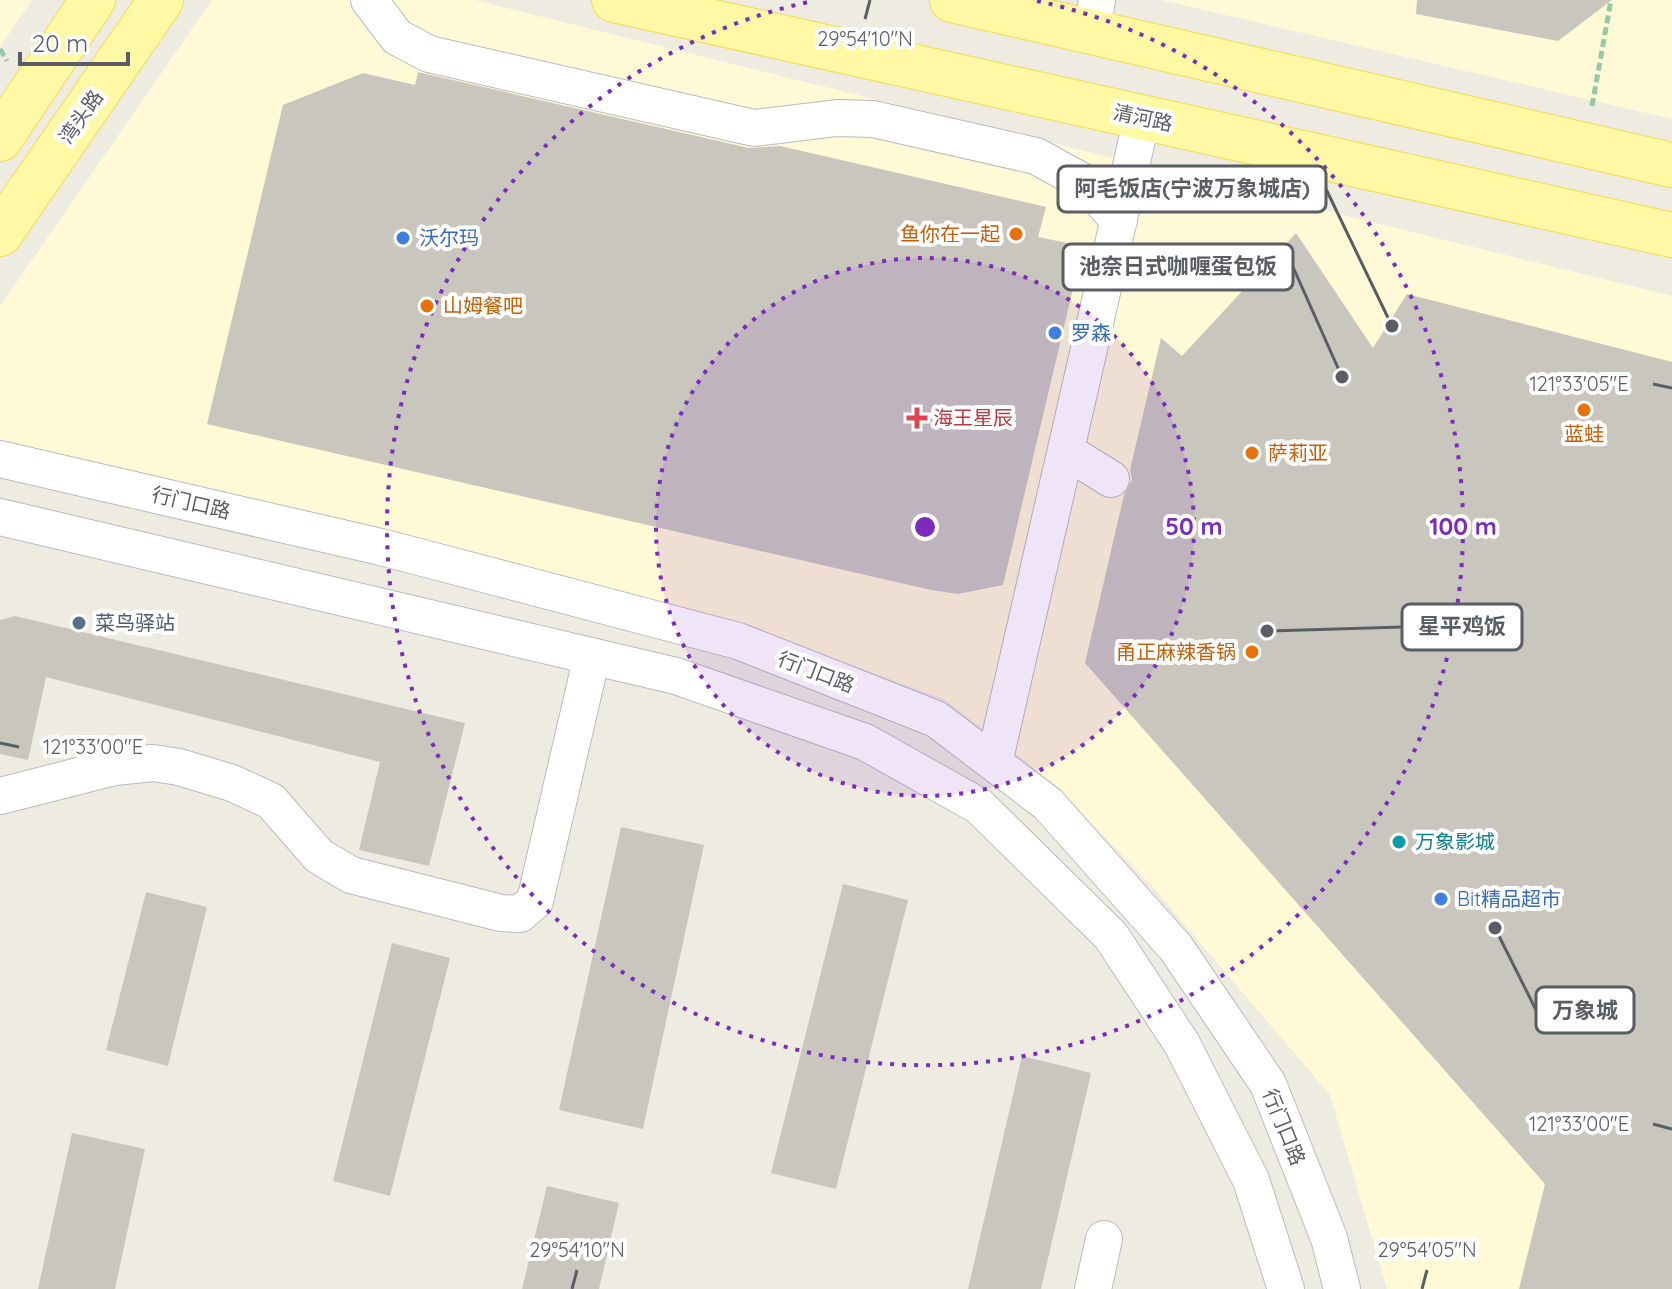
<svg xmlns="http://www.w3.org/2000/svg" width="1672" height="1289" viewBox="0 0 1672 1289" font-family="Quicksand,'Noto Sans SC',sans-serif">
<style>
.commercial{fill:#fff9d5}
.building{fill:#c9c6be}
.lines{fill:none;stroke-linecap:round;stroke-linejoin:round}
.minor-casing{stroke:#b9bbc1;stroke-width:38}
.major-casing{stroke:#fad84e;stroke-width:46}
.path{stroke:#94c8a8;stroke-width:5;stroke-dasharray:8 4;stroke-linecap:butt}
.minor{stroke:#fff;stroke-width:36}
.major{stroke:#fff8a5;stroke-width:44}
.ticks{fill:none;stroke:#5a5d63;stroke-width:3}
.ring{fill:none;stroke:#7b2cbf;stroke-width:4;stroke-dasharray:4 8}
.food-dot{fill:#e8710a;stroke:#fff;stroke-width:3}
.shop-dot{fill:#3f7fe0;stroke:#fff;stroke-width:3}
.health-dot{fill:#e0444e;stroke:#fff;stroke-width:3}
.service-dot{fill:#5c6f8a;stroke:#fff;stroke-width:3}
.culture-dot{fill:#0f9aa8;stroke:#fff;stroke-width:3}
.labels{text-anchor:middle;stroke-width:8;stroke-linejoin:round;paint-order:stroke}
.street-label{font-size:20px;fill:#5a5d63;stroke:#fff}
.food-label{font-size:20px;fill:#c56008;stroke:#fff;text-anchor:end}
.shop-label{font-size:20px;fill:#366cbe;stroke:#fff;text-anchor:start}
.health-label{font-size:20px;fill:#be3a42;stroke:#fff;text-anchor:start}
.service-label{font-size:20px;fill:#4e5e75;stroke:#fff;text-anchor:start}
.culture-label{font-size:20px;fill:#0d838f;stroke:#fff;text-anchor:start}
.ticks-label{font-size:20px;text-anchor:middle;fill:#5a5d63;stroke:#fff;stroke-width:8;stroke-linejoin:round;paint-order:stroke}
.centre{fill:#7b2cbf;stroke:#fff;stroke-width:4}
.ring-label{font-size:24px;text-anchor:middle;font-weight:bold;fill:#7b2cbf;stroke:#fff;stroke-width:8;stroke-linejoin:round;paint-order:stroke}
.leader{fill:none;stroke:#5a5d63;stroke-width:3}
.callout-dot{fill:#5a5d63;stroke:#fff;stroke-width:3}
.callout{fill:#fff;stroke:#5a5d63;stroke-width:3}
.callout-label{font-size:22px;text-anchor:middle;font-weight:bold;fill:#5a5d63}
</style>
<rect width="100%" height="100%" fill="#eeece1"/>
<path class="commercial" d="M 0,0 L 32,0 L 0,47 Z
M 212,0 L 474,0 L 1672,296 L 1672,1289 L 1387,1289 L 1330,1095 L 1151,885 L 1053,783 L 944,699 L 726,618 L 0,442 L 0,306 Z
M 1161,0 L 1672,0 L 1672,119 Z"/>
<path class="building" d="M 1417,0 L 1612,0 L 1558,41 L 1416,14 Z
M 418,72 L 749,148 L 780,146 L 1046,207 L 1038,237 L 1083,246 L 1003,585 L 958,594 L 931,590 L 207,424 L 283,105 L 363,73 L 415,85 Z
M 1296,233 L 1373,348 L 1407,294 L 1672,362 L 1672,1289 L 1519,1289 L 1545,1184 L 1085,663 L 1124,495 L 1132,480 L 1130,470 L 1161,338 L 1182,356 Z
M 15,616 L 465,723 L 429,866 L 359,850 L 380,762 L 46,677 L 28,760 L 0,754 L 0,620 Z
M 621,827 L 704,845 L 643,1129 L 559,1110 Z
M 843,884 L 908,900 L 836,1189 L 771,1173 Z
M 146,892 L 207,907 L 168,1066 L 106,1050 Z
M 392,943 L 450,958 L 390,1196 L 333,1181 Z
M 1022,1056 L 1091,1073 L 1041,1289 L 968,1289 Z
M 72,1133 L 145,1149 L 115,1289 L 38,1289 Z
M 547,1186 L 619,1203 L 599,1289 L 522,1289 Z"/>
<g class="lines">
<defs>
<path id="minor" d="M 369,0 L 397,37 L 429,54 L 754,128 L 837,118 L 873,119 L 1036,156 L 1087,184 L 1119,221
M 1092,32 L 1097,0
M 1066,451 L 1111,479
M 0,459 L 381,547 L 738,641 L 936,719 L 1048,804 L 1176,948 L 1268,1084 L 1329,1238 L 1342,1289
M 0,517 L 676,676 L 865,742 L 979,806 L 1111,936 L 1182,1044 L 1251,1180 L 1286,1289
M 994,763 L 1142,118
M 0,796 L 114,767 L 153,763 L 179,767 L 232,783 L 271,801 L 319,856 L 351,875 L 501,913 L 520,914 L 535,901 L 592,656
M 1093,1289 L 1104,1239"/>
<path id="major" d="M 614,0 L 1672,235
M 952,0 L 1672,165
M 0,139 L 93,0
M 0,234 L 161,0"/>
</defs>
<use href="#minor" class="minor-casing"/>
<use href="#major" class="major-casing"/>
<path class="path" d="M 0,49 L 7,61
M 1592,106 L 1611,0"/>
<use href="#minor" class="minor"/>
<use href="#major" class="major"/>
</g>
<path class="ticks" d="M 865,19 L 870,0M 1653,384 L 1672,388M 0,743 L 19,747M 1653,1124 L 1672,1129M 572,1289 L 577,1270M 1422,1289 L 1427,1270"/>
<circle cx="925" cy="527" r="269" fill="#7b2cbf" fill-opacity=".12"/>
<g class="ring">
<circle cx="925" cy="527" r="269"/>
<path d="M1037 1A538 538 0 1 1 813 1"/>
</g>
<g class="food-dot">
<circle cx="1016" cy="234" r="8"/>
<circle cx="427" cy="306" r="8"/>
<circle cx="1584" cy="410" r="8"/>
<circle cx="1252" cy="453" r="8"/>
<circle cx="1252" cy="652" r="8"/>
</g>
<g class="shop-dot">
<circle cx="403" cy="238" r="8"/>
<circle cx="1055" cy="333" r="8"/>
<circle cx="1441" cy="899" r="8"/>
</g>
<path class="health-dot" d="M913 406h8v8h8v8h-8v8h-8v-8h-8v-8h8z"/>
<circle class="service-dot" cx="79" cy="623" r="8"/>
<circle class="culture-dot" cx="1399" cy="842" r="8"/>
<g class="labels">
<g class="street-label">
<text transform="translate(81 117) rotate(-55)" y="7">湾头路</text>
<text transform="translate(1143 118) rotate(12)" y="7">清河路</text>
<text transform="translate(191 503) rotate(13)" y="7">行门口路</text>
<text transform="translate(816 672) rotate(21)" y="7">行门口路</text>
<text transform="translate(1284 1127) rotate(68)" y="7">行门口路</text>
</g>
<g class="food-label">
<text x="1000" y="241">鱼你在一起</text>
<text x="443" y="313" text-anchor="start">山姆餐吧</text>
<text x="1584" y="441" text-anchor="middle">蓝蛙</text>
<text x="1268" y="460" text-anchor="start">萨莉亚</text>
<text x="1236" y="659">甬正麻辣香锅</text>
</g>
<g class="shop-label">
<text x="419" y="245">沃尔玛</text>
<text x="1071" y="340">罗森</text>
<text x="1457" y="906">Bit精品超市</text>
</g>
<g class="health-label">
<text x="933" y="425">海王星辰</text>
</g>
<g class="service-label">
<text x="95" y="630">菜鸟驿站</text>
</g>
<g class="culture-label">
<text x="1415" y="849">万象影城</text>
</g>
</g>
<g class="ticks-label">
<text x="865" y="46">29°54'10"N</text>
<text x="1579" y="391">121°33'05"E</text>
<text x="93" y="754">121°33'00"E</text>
<text x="1579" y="1131">121°33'00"E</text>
<text x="577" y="1257">29°54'10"N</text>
<text x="1427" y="1257">29°54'05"N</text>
</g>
<circle cx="925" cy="527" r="12" class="centre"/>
<g class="ring-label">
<text x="1194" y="535">50 m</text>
<text x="1463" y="535">100 m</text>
</g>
<path class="leader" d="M1392 326L1326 189M1342 377L1293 267M1267 631L1402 627M1495 928L1536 1010"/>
<g class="callout-dot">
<circle cx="1392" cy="326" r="8"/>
<circle cx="1342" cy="377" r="8"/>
<circle cx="1267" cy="631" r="8"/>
<circle cx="1495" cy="928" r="8"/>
</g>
<g class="callout">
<rect x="1058" y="166" width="268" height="46" rx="8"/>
<rect x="1063" y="244" width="230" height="46" rx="8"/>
<rect x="1402" y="604" width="120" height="46" rx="8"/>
<rect x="1536" y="987" width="98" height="46" rx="8"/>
</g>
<g class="callout-label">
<text x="1192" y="196">阿毛饭店(宁波万象城店)</text>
<text x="1178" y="274">池奈日式咖喱蛋包饭</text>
<text x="1462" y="634">星平鸡饭</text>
<text x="1585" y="1018">万象城</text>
</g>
<path d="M20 52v12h108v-12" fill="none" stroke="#5a5d63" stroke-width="4"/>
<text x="32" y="52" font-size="24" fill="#5a5d63" stroke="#ffffff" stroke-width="6" paint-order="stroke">20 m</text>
</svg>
